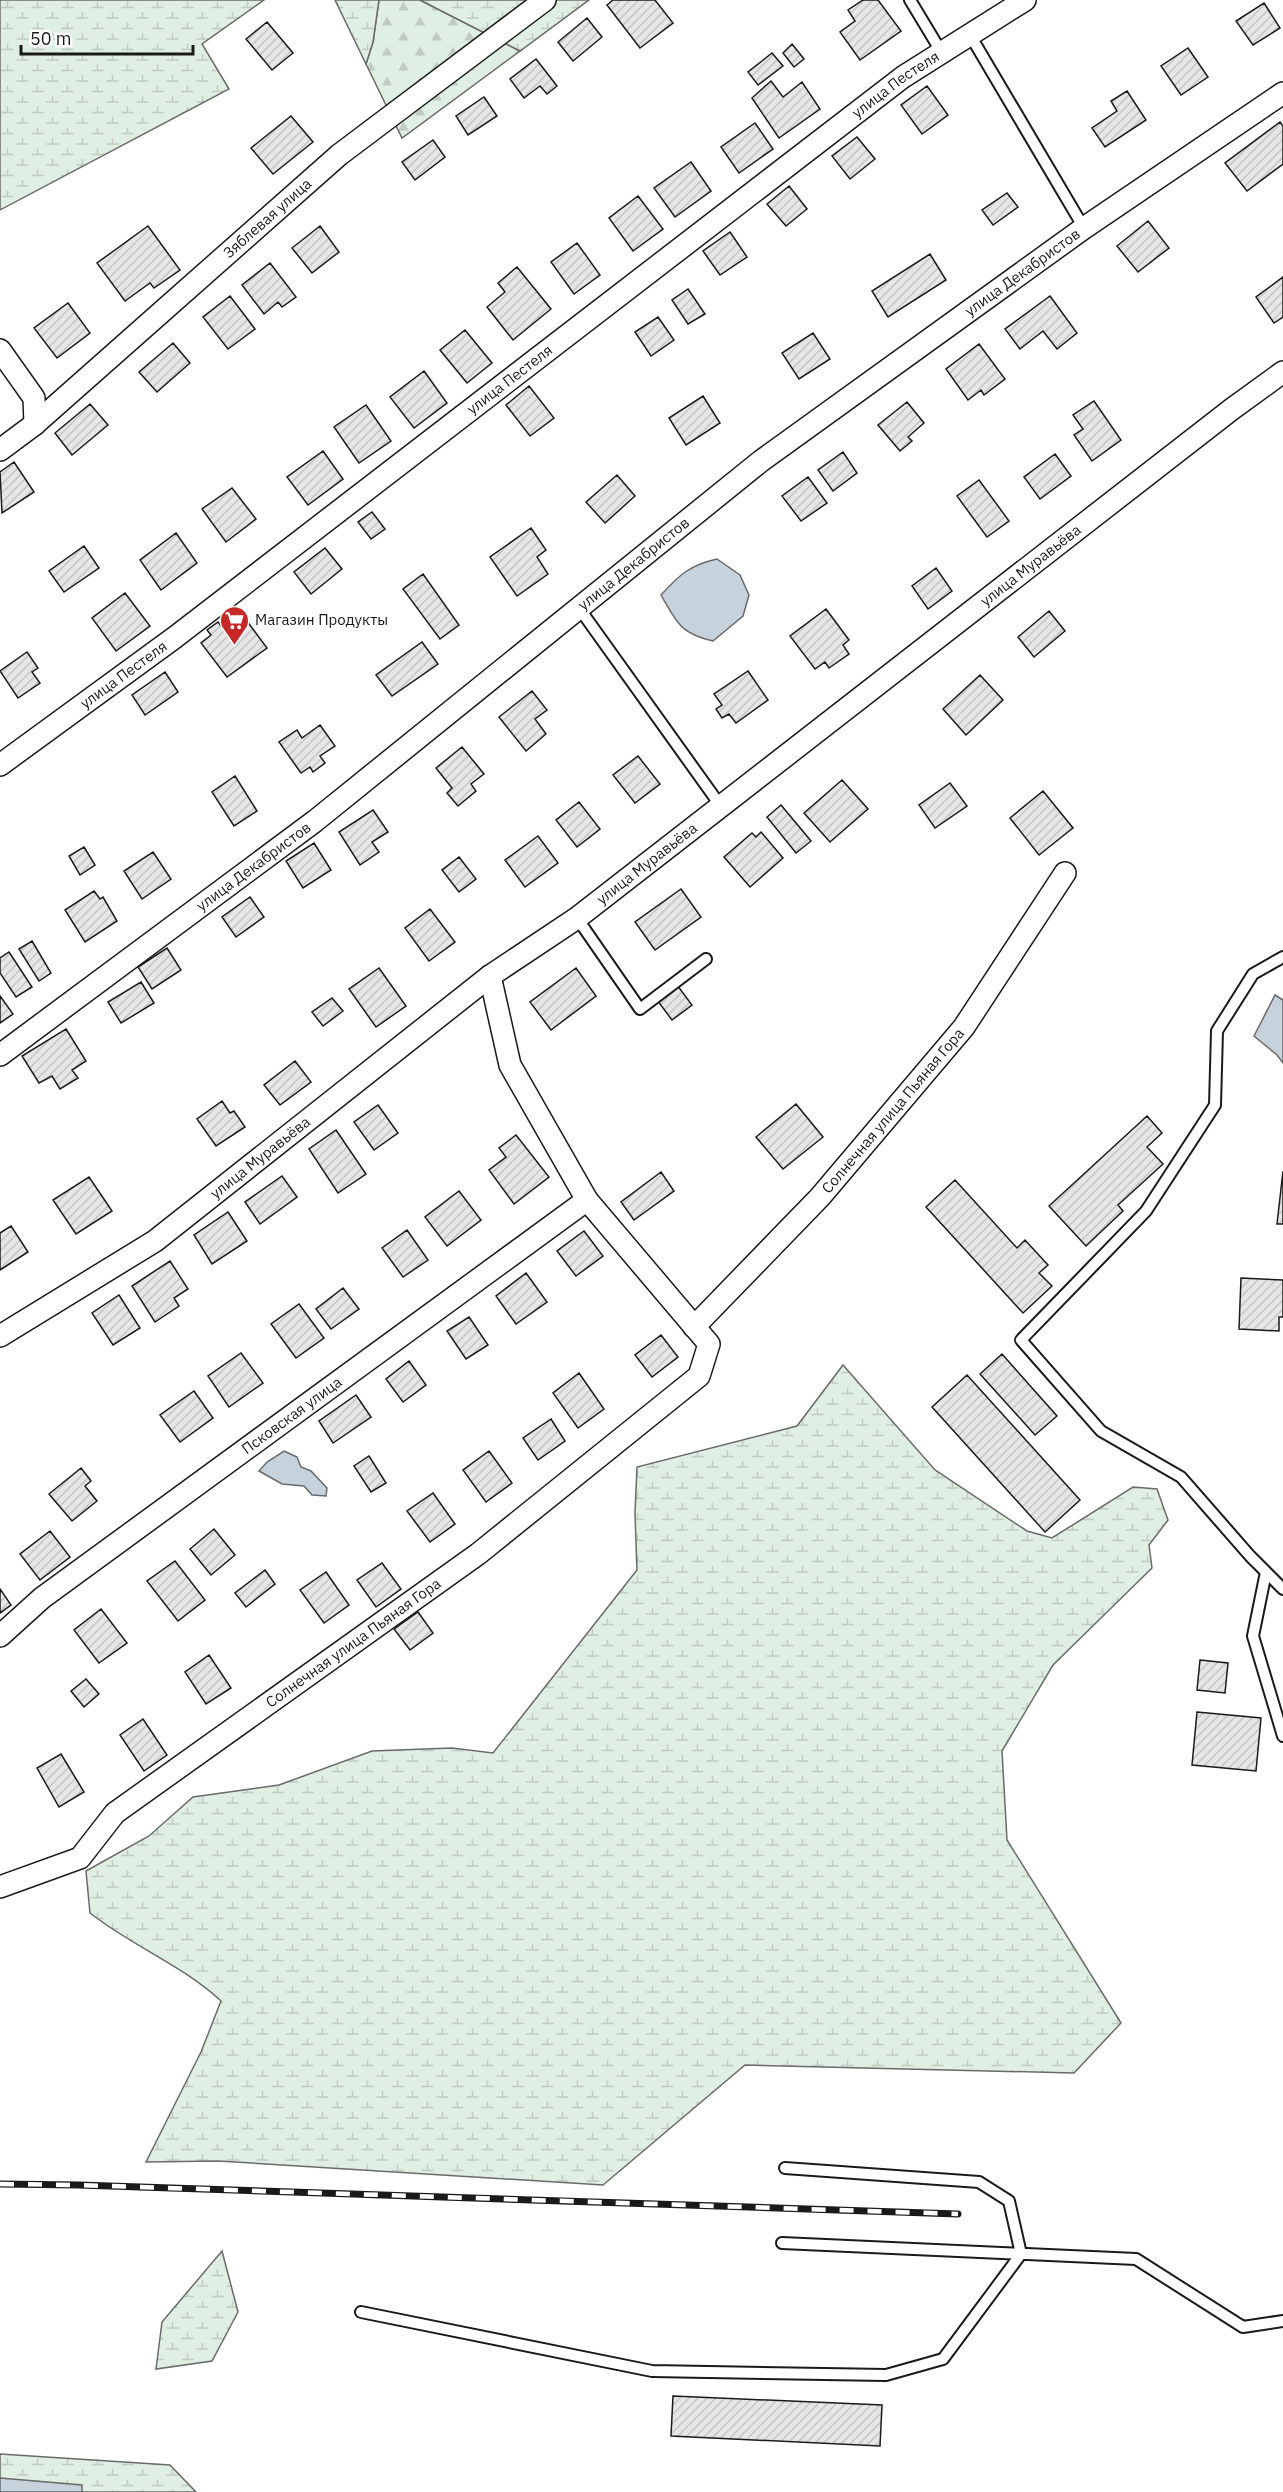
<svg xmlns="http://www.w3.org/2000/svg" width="1283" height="2492" viewBox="0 0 1283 2492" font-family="'IBM Plex Sans',sans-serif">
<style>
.forest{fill:url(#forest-firs);stroke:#6a6a6a;stroke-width:1.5}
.wetland{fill:url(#wetland-marsh);stroke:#6a6a6a;stroke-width:1.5}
.water{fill:#c6d2dc;stroke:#6a6a6a;stroke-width:1.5}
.building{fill:url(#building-hatch);stroke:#1a1a1a;stroke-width:1.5}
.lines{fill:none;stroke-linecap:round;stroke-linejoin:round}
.service-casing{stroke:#1a1a1a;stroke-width:14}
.minor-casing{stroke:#1a1a1a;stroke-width:24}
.service{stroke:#fff;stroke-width:10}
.minor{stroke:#fff;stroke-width:21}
.rail-casing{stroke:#1a1a1a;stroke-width:7}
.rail{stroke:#fff;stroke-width:4.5;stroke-dasharray:14;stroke-linecap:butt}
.labels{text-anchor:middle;stroke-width:4.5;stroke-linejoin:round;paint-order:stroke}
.street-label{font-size:15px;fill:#1a1a1a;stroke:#fff}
.poi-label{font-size:15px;fill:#1a1a1a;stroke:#fff;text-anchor:start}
</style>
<defs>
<pattern id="forest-firs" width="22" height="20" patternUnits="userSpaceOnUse" patternTransform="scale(1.5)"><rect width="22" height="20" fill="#e0efe3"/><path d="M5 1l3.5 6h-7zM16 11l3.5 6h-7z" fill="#c0ccc2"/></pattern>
<pattern id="wetland-marsh" width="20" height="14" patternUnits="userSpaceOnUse" patternTransform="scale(1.5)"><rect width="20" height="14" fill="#e0efe3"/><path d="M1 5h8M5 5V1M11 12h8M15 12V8" fill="none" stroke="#c0ccc2"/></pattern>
<pattern id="building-hatch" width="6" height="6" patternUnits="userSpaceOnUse" patternTransform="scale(1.5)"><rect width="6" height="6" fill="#e6e6e6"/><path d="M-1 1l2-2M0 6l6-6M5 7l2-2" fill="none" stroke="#c5c5c5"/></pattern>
</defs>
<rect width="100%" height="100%" fill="#fff"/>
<path class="forest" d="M 379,0 L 420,0 L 520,51 L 402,138 L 366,64 L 373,42 Z"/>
<path class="wetland" d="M 0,0 L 264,0 L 202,44 L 229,89 L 0,210 Z
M 335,0 L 379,0 L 373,42 L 366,64 Z
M 420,0 L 589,0 L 520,51 Z
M 843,1365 L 935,1470 L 1027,1531 L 1052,1538 L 1133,1487 L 1157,1489 L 1168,1520 L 1149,1545 L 1152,1568 L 1053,1665 L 1002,1751 L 1007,1840 L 1121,2023 L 1074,2073 L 745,2065 L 603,2185 L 218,2161 L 146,2162 L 201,2052 L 221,2001 C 182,1965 132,1946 90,1913 L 86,1871 L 149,1836 L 193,1797 L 279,1785 L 372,1751 L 452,1748 L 493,1753 L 637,1570 L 635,1514 L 637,1467 L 797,1426 Z
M 222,2251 L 238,2312 L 212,2361 L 156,2369 L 162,2322 Z
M 0,2454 L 170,2465 L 196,2492 L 0,2492 Z"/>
<path class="water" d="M 717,559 L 740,575 L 749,595 L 743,616 L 713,641 C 681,634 677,623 661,595 C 679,575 690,565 717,559 Z
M 1275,995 L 1283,1000 L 1283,1063 L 1277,1055 L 1254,1036 Z
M 284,1451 L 297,1457 L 301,1467 L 311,1471 L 327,1488 L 326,1496 L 312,1495 L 304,1486 L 282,1484 L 259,1471 L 267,1462 Z
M 0,2478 L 82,2485 L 82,2492 L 0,2492 Z"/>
<path class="building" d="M 613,0 L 655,0 L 673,23 L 640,48 L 607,5 Z
M 863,0 L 878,0 L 901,31 L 860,60 L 840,32 L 855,21 L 848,10 Z
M 1264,3 L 1280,28 L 1253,45 L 1236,21 Z
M 587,18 L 602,37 L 573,61 L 558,42 Z
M 267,22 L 293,53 L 272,70 L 246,39 Z
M 792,44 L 804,59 L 794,67 L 783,53 Z
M 1188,48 L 1208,77 L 1181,95 L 1161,66 Z
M 772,53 L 783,66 L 758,85 L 748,72 Z
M 536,59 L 557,86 L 547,94 L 540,86 L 524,98 L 510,79 Z
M 771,81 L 783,97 L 802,82 L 820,109 L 779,138 L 752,98 Z
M 927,86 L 948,115 L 922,134 L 901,105 Z
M 1127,91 L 1146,120 L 1105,147 L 1092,128 L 1117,111 L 1111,101 Z
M 484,97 L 497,116 L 468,135 L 456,116 Z
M 291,116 L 313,142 L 273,174 L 251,148 Z
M 1280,122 L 1283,126 L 1283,164 L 1247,191 L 1225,163 Z
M 755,123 L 773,149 L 739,173 L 721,147 Z
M 857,137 L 875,159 L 850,179 L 832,156 Z
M 433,140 L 445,157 L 415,180 L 402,162 Z
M 691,162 L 711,191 L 675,217 L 654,188 Z
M 789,186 L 807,209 L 786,226 L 767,204 Z
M 1007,193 L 1018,207 L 993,225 L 982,210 Z
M 638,196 L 663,229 L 633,251 L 609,218 Z
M 1148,221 L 1169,248 L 1138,272 L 1117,246 Z
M 148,226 L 180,270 L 154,288 L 150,283 L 125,301 L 97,263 Z
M 320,226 L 339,252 L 312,273 L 292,248 Z
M 730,232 L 747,257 L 720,275 L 703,251 Z
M 577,243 L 600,275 L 574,294 L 551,262 Z
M 930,254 L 946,280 L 888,317 L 872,291 Z
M 270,263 L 296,297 L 282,307 L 278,302 L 264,314 L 242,285 Z
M 517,267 L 551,309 L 513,340 L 487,307 L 505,292 L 498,283 Z
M 1283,277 L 1283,317 L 1274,323 L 1256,297 Z
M 688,289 L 705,314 L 688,324 L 672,300 Z
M 230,296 L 255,329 L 228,349 L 203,317 Z
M 1050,296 L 1077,333 L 1057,349 L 1043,331 L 1020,349 L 1005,329 Z
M 68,303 L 90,333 L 57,358 L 34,328 Z
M 658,317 L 674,340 L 651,356 L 635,332 Z
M 465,330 L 492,363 L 467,383 L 440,350 Z
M 813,333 L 830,359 L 799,379 L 782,353 Z
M 173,343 L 190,363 L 157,392 L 139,372 Z
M 979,344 L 1005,379 L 984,395 L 981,390 L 968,400 L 946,369 Z
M 424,371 L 447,403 L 414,428 L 390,397 Z
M 529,386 L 554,418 L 530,436 L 506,405 Z
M 703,396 L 720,423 L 686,445 L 669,418 Z
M 1094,401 L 1121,440 L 1092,461 L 1074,435 L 1083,429 L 1073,415 Z
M 907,402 L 924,423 L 908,437 L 912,441 L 900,451 L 878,425 Z
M 90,404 L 108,425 L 72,455 L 55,433 Z
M 366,405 L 391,441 L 359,463 L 334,427 Z
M 323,451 L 343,479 L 308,505 L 287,477 Z
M 843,452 L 857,473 L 833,491 L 818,470 Z
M 1055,454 L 1071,476 L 1040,499 L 1024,477 Z
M 14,462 L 34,492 L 2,513 L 0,472 Z
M 617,475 L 635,496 L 605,523 L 586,502 Z
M 808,477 L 827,503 L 801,521 L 782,496 Z
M 979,480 L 1009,521 L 987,537 L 957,496 Z
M 232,488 L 256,519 L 226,542 L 202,509 Z
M 372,512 L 385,529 L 371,539 L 358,522 Z
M 531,528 L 546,550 L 537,557 L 548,574 L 517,596 L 490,557 Z
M 176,533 L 197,563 L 161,590 L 140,560 Z
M 84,546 L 99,568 L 64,592 L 49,571 Z
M 325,548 L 342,569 L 311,594 L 294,572 Z
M 936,568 L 952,591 L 928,609 L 912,586 Z
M 423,574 L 459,625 L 440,639 L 403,589 Z
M 125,593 L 150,626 L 116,651 L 92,618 Z
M 826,609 L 849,640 L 843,645 L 849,654 L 829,668 L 825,662 L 815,669 L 790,636 Z
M 1049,611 L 1065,631 L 1034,657 L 1018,637 Z
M 241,613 L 267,648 L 227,677 L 201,643 L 211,635 L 207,630 L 218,622 L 222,627 Z
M 422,642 L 438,664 L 392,696 L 376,675 Z
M 27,652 L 38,668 L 32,672 L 40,683 L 18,698 L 0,671 Z
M 748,671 L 768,700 L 736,723 L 729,714 L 722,718 L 716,709 L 722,705 L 714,694 Z
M 165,672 L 178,692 L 145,715 L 132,695 Z
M 980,675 L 1003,700 L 966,735 L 943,709 Z
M 532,691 L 547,710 L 535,719 L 546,734 L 526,751 L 499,717 Z
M 320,725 L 335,746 L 320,756 L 325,763 L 313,772 L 310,767 L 301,773 L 279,742 L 297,730 L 302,738 Z
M 462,747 L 484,774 L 471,784 L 476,791 L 458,806 L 447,793 L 452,788 L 436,768 Z
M 638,756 L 660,784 L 635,803 L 613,775 Z
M 235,776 L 257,811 L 234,826 L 212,792 Z
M 842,780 L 868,809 L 830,842 L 804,813 Z
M 950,783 L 967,806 L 935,828 L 919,805 Z
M 1043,791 L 1073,828 L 1039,855 L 1010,818 Z
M 579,802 L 600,829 L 577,847 L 556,820 Z
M 781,805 L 811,841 L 796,853 L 767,817 Z
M 373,810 L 388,832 L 372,842 L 379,852 L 360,865 L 339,832 Z
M 761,832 L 783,858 L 750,887 L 724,857 L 752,833 L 756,837 Z
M 538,836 L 558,863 L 525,887 L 505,860 Z
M 314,843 L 331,870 L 303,888 L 286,861 Z
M 84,847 L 95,865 L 80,875 L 69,856 Z
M 153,852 L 171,879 L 142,899 L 124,871 Z
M 459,857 L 476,879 L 459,892 L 442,870 Z
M 681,889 L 701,917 L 655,950 L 635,922 Z
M 94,891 L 100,899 L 103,897 L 117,921 L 85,942 L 65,910 Z
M 250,897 L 264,917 L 236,937 L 222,917 Z
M 430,909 L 455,942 L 429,961 L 405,928 Z
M 32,941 L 51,973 L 39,981 L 19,949 Z
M 167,948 L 181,970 L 152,989 L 138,967 Z
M 9,952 L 32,987 L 16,997 L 0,973 L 0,958 Z
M 379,968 L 406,1006 L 376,1027 L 349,989 Z
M 576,968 L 596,996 L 551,1030 L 530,1002 Z
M 141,982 L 154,1003 L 121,1023 L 108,1002 Z
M 677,985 L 692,1005 L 672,1020 L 657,1000 Z
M 0,996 L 13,1014 L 0,1023 Z
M 332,998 L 343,1011 L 323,1026 L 312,1012 Z
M 66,1029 L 86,1061 L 72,1070 L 78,1078 L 60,1089 L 52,1076 L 39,1083 L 22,1056 Z
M 295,1061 L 311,1082 L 280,1105 L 264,1085 Z
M 222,1101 L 230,1113 L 234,1111 L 245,1127 L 216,1146 L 197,1119 Z
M 796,1104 L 823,1137 L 783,1169 L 756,1137 Z
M 378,1105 L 398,1133 L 374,1150 L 354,1122 Z
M 1147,1116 L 1162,1133 L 1147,1147 L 1163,1164 L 1118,1205 L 1123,1211 L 1086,1246 L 1049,1206 Z
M 336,1130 L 366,1174 L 338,1193 L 309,1149 Z
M 516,1135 L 549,1177 L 514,1204 L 489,1170 L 506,1157 L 499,1148 Z
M 1283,1171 L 1283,1224 L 1277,1224 Z
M 661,1172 L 674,1191 L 634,1220 L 621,1202 Z
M 282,1176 L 297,1197 L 260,1224 L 245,1202 Z
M 89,1177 L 112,1211 L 76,1234 L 53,1200 Z
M 955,1180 L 1017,1248 L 1025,1240 L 1048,1265 L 1039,1273 L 1052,1286 L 1023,1313 L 926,1207 Z
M 459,1191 L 481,1220 L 447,1246 L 425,1217 Z
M 228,1212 L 247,1241 L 212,1264 L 194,1235 Z
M 11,1226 L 28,1252 L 0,1270 L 0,1233 Z
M 407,1230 L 428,1260 L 403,1277 L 382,1248 Z
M 584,1231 L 603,1256 L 576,1276 L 557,1251 Z
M 170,1261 L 188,1289 L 174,1298 L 179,1306 L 155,1322 L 132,1286 Z
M 526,1273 L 547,1302 L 516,1324 L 496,1296 Z
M 1241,1278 L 1283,1280 L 1283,1317 L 1279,1317 L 1279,1331 L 1239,1329 Z
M 343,1288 L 359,1309 L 331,1329 L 316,1309 Z
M 119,1295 L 140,1328 L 113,1345 L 92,1313 Z
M 299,1304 L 324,1338 L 296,1358 L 271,1324 Z
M 469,1317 L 488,1345 L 466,1359 L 447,1331 Z
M 661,1335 L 678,1357 L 652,1377 L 635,1355 Z
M 241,1353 L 263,1383 L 229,1407 L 208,1376 Z
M 1002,1354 L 1057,1416 L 1035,1435 L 980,1374 Z
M 409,1361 L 426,1385 L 403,1402 L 386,1379 Z
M 579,1373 L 604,1409 L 578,1428 L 553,1393 Z
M 967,1375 L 1080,1500 L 1045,1532 L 932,1407 Z
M 194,1391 L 213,1418 L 180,1442 L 160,1415 Z
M 356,1395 L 371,1417 L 333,1443 L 319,1421 Z
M 551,1419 L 565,1441 L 538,1460 L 523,1438 Z
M 489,1451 L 512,1483 L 486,1502 L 463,1470 Z
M 369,1456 L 386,1483 L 371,1492 L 354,1466 Z
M 81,1468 L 91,1481 L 85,1486 L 97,1501 L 72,1521 L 49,1494 Z
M 433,1493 L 455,1524 L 430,1542 L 407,1511 Z
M 214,1529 L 235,1555 L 211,1575 L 190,1549 Z
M 50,1531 L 70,1557 L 40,1580 L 20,1554 Z
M 175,1561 L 205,1600 L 178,1621 L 147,1581 Z
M 382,1563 L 401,1589 L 376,1607 L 357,1580 Z
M 265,1570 L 275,1584 L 246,1607 L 235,1593 Z
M 326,1572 L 349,1605 L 324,1623 L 300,1590 Z
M 0,1589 L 11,1605 L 0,1613 Z
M 101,1609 L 127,1643 L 99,1663 L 74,1630 Z
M 418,1612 L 433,1633 L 410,1650 L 394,1629 Z
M 209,1655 L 231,1688 L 206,1704 L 185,1672 Z
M 1200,1660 L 1228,1663 L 1225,1693 L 1197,1690 Z
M 86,1679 L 99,1694 L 84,1707 L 71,1691 Z
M 1197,1712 L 1261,1718 L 1256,1771 L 1192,1765 Z
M 143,1719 L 167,1755 L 144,1771 L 120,1735 Z
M 61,1754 L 84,1792 L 59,1807 L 37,1768 Z
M 673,2396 L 882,2405 L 880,2446 L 671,2436 Z"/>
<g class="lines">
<defs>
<path id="service" d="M 910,0 L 942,53
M 970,35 L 1084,228
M 579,608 L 720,805
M 577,918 L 640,1009 L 706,959
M 1283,957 L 1253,974 L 1217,1031 L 1215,1105 L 1146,1211 L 1021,1340 L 1101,1431 L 1181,1477 L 1250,1556 L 1283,1589
M 1266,1572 L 1253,1636 L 1283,1736
M 782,2243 L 1136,2259 L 1243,2327 L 1283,2321
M 361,2312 L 652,2371 L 886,2375 L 943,2359 L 1021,2254 L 1009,2201 L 979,2182 L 785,2168"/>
<g id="minor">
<path d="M 0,350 L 34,398 L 35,424"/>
<path id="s1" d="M 0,450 L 35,424 L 339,155 L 545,0"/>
<path id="s2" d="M 0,765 L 174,638 L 903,77 L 1025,0"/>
<path id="s3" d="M 0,1055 L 315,821 L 761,461 L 1084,228 L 1283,93"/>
<path id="s4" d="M 694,1327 L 820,1197 L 964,1027 L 1065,873"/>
<path id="s5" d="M 0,1336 L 155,1241 L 490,976 L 577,918 L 1232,409 L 1283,372"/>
<path id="s6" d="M 0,1636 L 42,1598 L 587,1200"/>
<path id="s7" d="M 0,1887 L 80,1858 L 115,1813 L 478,1554 L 699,1376 L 709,1344 L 587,1200 L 510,1065 L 490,976"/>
</g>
</defs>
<use href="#service" class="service-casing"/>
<use href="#minor" class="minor-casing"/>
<use href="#service" class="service"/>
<use href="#minor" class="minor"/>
<defs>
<path id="rail" d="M 0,2184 L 79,2185 L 958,2214"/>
</defs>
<use href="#rail" class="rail-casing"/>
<use href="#rail" class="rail"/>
</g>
<defs>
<symbol id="supermarket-pin" viewBox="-11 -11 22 30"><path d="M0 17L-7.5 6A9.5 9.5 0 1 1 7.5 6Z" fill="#c62828" stroke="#fff"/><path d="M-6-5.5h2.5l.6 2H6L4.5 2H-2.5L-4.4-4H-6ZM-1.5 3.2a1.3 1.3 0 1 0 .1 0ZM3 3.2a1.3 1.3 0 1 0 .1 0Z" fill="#fff"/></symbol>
</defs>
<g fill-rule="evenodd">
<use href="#supermarket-pin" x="218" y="604" width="33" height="45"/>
</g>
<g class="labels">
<g class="street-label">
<text dy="5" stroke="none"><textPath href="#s2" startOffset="1125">улица Пестеля</textPath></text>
<text dy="5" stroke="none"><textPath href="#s1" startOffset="354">Зяблевая улица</textPath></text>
<text dy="5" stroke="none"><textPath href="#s3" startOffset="1288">улица Декабристов</textPath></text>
<text dy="5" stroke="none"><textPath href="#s2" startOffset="639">улица Пестеля</textPath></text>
<text dy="5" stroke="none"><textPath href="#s3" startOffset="802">улица Декабристов</textPath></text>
<text dy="5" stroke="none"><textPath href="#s5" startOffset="1288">улица Муравьёва</textPath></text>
<text dy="5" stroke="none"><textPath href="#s2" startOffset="153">улица Пестеля</textPath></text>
<text dy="5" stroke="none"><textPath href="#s5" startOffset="802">улица Муравьёва</textPath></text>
<text dy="5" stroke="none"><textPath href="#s3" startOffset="316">улица Декабристов</textPath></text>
<text dy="5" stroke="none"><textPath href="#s4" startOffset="294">Солнечная улица Пьяная Гора</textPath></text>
<text dy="5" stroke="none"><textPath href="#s5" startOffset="316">улица Муравьёва</textPath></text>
<text dy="5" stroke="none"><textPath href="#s6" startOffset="366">Псковская улица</textPath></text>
<text dy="5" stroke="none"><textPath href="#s7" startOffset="435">Солнечная улица Пьяная Гора</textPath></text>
</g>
<g class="poi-label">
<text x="255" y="625">Магазин Продукты</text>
</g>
</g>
<path d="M21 45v9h172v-9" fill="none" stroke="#1a1a1a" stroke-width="3"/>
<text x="30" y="45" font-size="18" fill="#1a1a1a" stroke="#ffffff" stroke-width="4.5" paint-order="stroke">50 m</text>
</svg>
